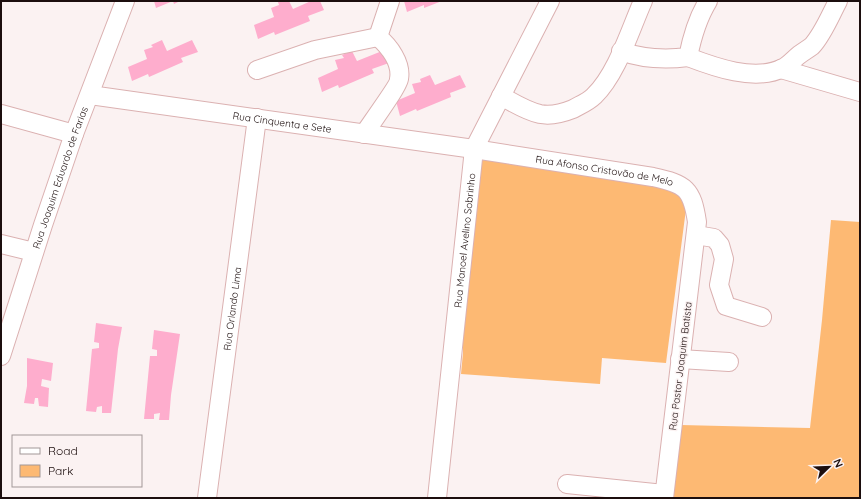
<svg xmlns="http://www.w3.org/2000/svg" width="861" height="499" viewBox="0 0 861 499" font-family="Quicksand,sans-serif">
<style>
.green{fill:#fdb973}
.building{fill:#feadcd}
.lines{fill:none;stroke-linecap:round;stroke-linejoin:round}
.minor-casing{stroke:#dbb1b1;stroke-width:20}
.minor{stroke:#fff;stroke-width:18}
.labels{text-anchor:middle;stroke-width:3;stroke-linejoin:round;paint-order:stroke}
.street-label{font-size:10px;fill:#1c0e0e;stroke:#fbf2f2}
</style>
<rect width="100%" height="100%" fill="#fbf2f2"/>
<path class="green" d="M 489,158 L 669,183 L 684,195 L 686,209 L 666,363 L 602,358 L 600,384 L 461,374 L 463,353 L 463,315 L 481,161 Z
M 831,220 L 860,222 L 860,498 L 673,498 L 681,425 L 810,428 L 822,320 Z"/>
<path class="building" d="M 154,1 L 180,1 L 174,4 L 173,1 L 156,8 Z
M 282,1 L 289,1 L 293,9 L 311,1 L 320,1 L 324,10 L 308,16 L 310,21 L 275,35 L 274,32 L 258,39 L 254,25 L 274,17 L 271,8 L 279,5 L 278,2 Z
M 404,1 L 442,1 L 424,8 L 424,5 L 407,12 Z
M 162,40 L 167,51 L 192,40 L 198,52 L 181,58 L 183,62 L 149,77 L 148,74 L 132,81 L 128,67 L 147,59 L 144,50 L 153,47 L 151,45 Z
M 352,51 L 357,61 L 382,51 L 389,63 L 372,69 L 374,73 L 339,88 L 338,85 L 322,92 L 318,78 L 338,69 L 335,60 L 344,58 L 342,55 Z
M 430,75 L 435,85 L 460,75 L 466,87 L 450,93 L 451,97 L 417,111 L 416,109 L 400,116 L 396,101 L 415,93 L 412,84 L 421,82 L 420,79 Z
M 96,323 L 122,327 L 118,349 L 111,413 L 102,413 L 102,406 L 97,407 L 96,412 L 86,411 L 92,349 L 99,348 L 99,343 L 94,342 Z
M 154,330 L 180,334 L 171,395 L 169,420 L 159,420 L 160,413 L 154,414 L 154,419 L 144,419 L 150,356 L 157,356 L 157,350 L 152,349 Z
M 27,358 L 53,363 L 51,381 L 42,379 L 41,386 L 49,388 L 48,407 L 39,406 L 38,398 L 35,398 L 34,404 L 24,403 L 27,386 Z"/>
<g class="lines">
<defs>
<g id="minor">
<path d="M 621,51 C 643,59 665,60 688,57 C 692,37 697,19 708,1"/>
<path d="M 688,57 C 714,67 755,82 783,68 C 789,65 794,59 799,55 C 803,52 808,49 812,46 C 823,34 830,16 838,1"/>
<path d="M 781,69 L 860,92"/>
<path d="M 257,70 L 315,50 L 378,37"/>
<path id="s1" d="M 90,95 L 474,149 L 653,177 C 686,184 692,189 697,222 L 664,498"/>
<path d="M 501,96 C 514,103 526,111 540,114 C 551,116 563,113 573,109 C 580,105 588,102 594,96 C 617,74 630,30 643,1"/>
<path d="M 1,114 L 74,134"/>
<path d="M 364,134 C 370,125 399,85 399,79 C 402,63 389,46 378,37 L 390,1"/>
<path d="M 696,235 L 714,238 L 720,245 L 724,259 L 719,285 L 726,306 L 762,317"/>
<path d="M 1,244 L 34,252"/>
<path id="s2" d="M 1,356 L 43,225 L 74,134 L 125,1"/>
<path d="M 680,359 L 729,362"/>
<path d="M 567,484 L 664,494"/>
<path id="s3" d="M 207,498 L 257,118"/>
<path id="s4" d="M 437,498 L 474,149 L 550,1"/>
</g>
</defs>
<use href="#minor" class="minor-casing"/>
<use href="#minor" class="minor"/>
</g>
<g class="labels">
<g class="street-label">
<text dy="4" stroke="none"><textPath href="#s1" startOffset="194">Rua Cinquenta e Sete</textPath></text>
<text dy="4" stroke="none"><textPath href="#s1" startOffset="520">Rua Afonso Cristovão de Melo</textPath></text>
<text dy="4" stroke="none"><textPath href="#s2" startOffset="188">Rua Joaquim Eduardo de Farias</textPath></text>
<text dy="4" stroke="none"><textPath href="#s4" startOffset="259">Rua Manoel Avelino Sobrinho</textPath></text>
<text dy="4" stroke="none"><textPath href="#s3" startOffset="191">Rua Orlando Lima</textPath></text>
<text transform="translate(680 366) rotate(-83)" y="4">Rua Pastor Joaquim Batista</text>
</g>
</g>
<rect width="861" height="499" fill="none" stroke="#1c0e0e" stroke-width="4"/>
<rect x="12" y="435" width="130" height="52" fill="#fbf2f2" stroke="#a29797"/>
<rect x="20" y="448" width="20" height="6" fill="#ffffff" stroke="#a29797"/>
<text x="48" y="455" font-size="12" fill="#1c0e0e">Road</text>
<rect x="20" y="465" width="20" height="12" fill="#fdb973" stroke="#a29797"/>
<text x="48" y="475" font-size="12" fill="#1c0e0e">Park</text>
<g transform="translate(829 467) rotate(67)" stroke="#fbf2f2" stroke-width="3" paint-order="stroke">
<path d="M0-3L7 15L0 10L-7 15Z" fill="#1c0e0e"/>
<text y="-6" font-size="11" font-weight="bold" text-anchor="middle" fill="#1c0e0e">N</text>
</g>
</svg>
